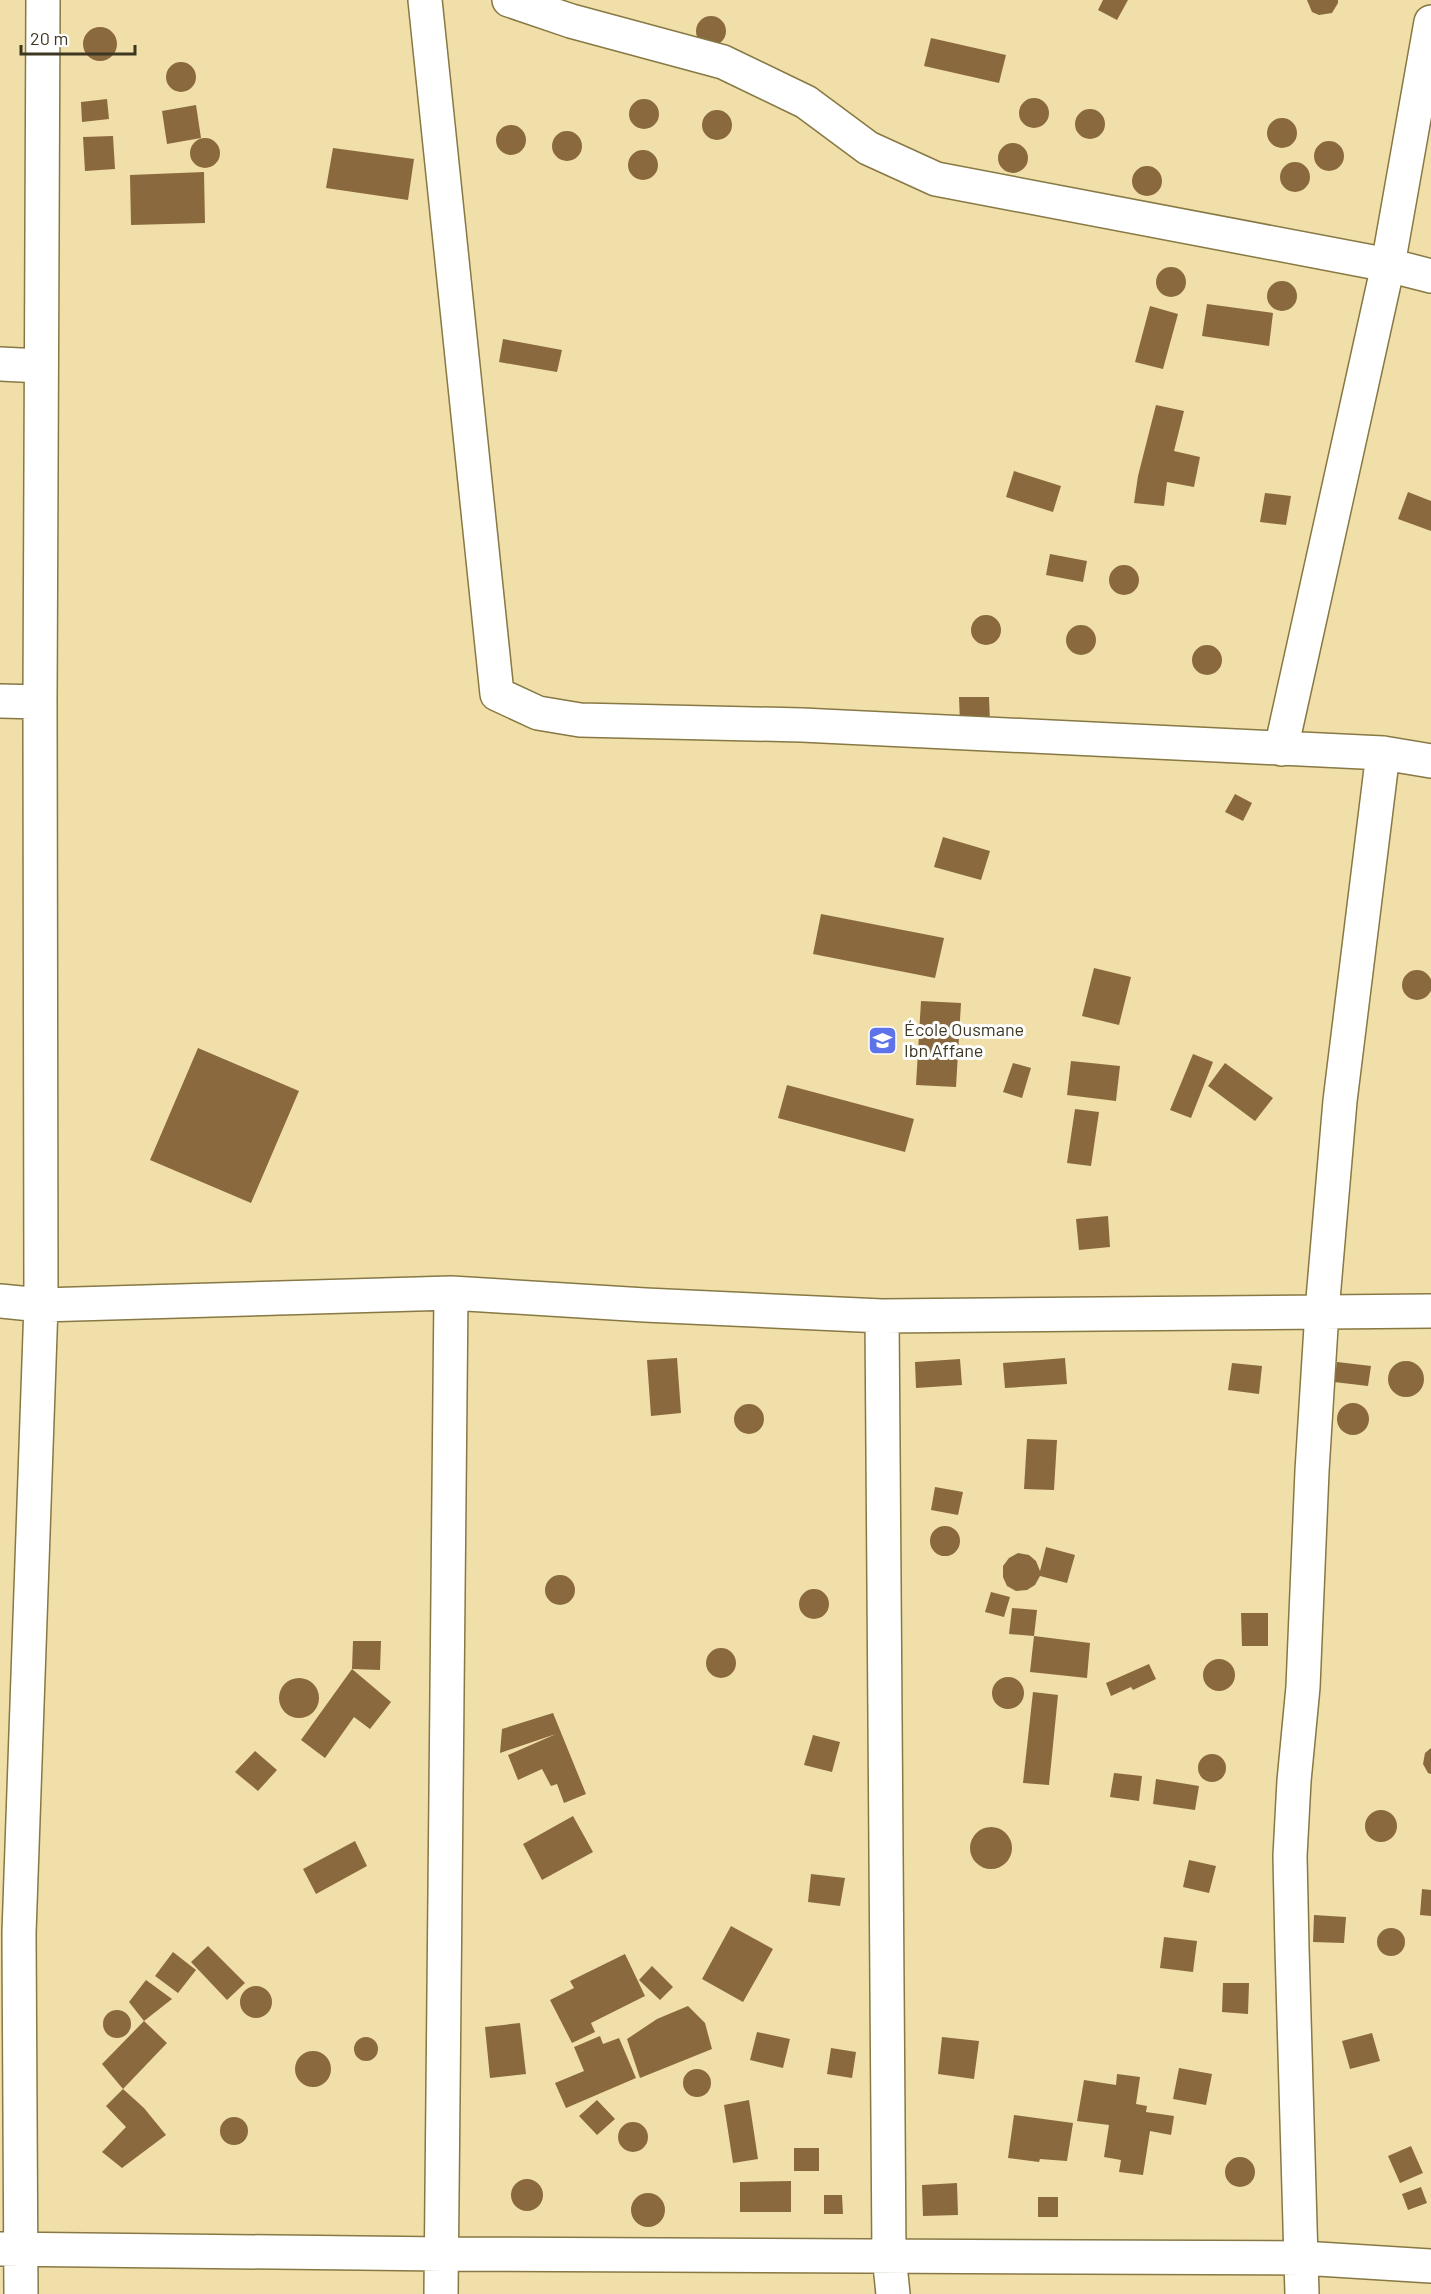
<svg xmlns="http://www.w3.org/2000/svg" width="1431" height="2294" viewBox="0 0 1431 2294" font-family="Barlow,sans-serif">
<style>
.building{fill:#8a693e}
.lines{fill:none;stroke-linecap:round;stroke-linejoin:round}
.minor-casing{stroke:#877844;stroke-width:36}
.minor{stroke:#fff;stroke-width:33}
.labels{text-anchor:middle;stroke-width:6;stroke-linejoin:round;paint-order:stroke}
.poi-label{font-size:18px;fill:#3d3620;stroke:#fff;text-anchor:start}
</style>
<rect width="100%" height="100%" fill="#f0dfa8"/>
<path class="building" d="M 1103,0 L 1128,0 L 1117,20 L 1098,10 Z
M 1307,0 L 1338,0 L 1338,3 L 1332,13 L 1319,15 L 1312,12 Z
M696 31a15 15 0 1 1 30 0a15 15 0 1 1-30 0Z
M83 44a17 17 0 1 1 34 0a17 17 0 1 1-34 0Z
M 931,38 L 1006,55 L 999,83 L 924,66 Z
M166 77a15 15 0 1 1 30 0a15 15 0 1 1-30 0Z
M1019 113a15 15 0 1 1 30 0a15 15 0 1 1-30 0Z
M629 114a15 15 0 1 1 30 0a15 15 0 1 1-30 0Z
M 107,99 L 109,119 L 82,122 L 81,102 Z
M 196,105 L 201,138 L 167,144 L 162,111 Z
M1075 124a15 15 0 1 1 30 0a15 15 0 1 1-30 0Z
M702 125a15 15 0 1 1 30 0a15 15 0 1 1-30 0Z
M1267 133a15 15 0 1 1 30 0a15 15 0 1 1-30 0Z
M496 140a15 15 0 1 1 30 0a15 15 0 1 1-30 0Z
M552 146a15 15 0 1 1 30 0a15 15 0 1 1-30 0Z
M 113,136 L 115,169 L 85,171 L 83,137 Z
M190 153a15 15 0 1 1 30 0a15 15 0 1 1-30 0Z
M1314 156a15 15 0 1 1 30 0a15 15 0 1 1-30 0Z
M998 158a15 15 0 1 1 30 0a15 15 0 1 1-30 0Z
M 333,148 L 414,159 L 408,200 L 326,188 Z
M628 165a15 15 0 1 1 30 0a15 15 0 1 1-30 0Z
M1280 177a15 15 0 1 1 30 0a15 15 0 1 1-30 0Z
M1132 181a15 15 0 1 1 30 0a15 15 0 1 1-30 0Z
M 204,172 L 205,223 L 131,225 L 130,175 Z
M1156 282a15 15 0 1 1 30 0a15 15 0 1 1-30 0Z
M1267 296a15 15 0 1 1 30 0a15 15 0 1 1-30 0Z
M 1207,304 L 1273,313 L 1269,346 L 1202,336 Z
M 1150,306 L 1178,314 L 1163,369 L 1135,362 Z
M 503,339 L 562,350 L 557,372 L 499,362 Z
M 1156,405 L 1184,411 L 1174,451 L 1200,457 L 1194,487 L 1167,482 L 1164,506 L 1134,503 L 1138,476 Z
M 1014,471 L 1061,486 L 1053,512 L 1006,497 Z
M 1408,492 L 1431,501 L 1431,531 L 1398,519 Z
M 1265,493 L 1291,496 L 1286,525 L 1260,522 Z
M 1050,554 L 1087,561 L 1083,582 L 1046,575 Z
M1109 580a15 15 0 1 1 30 0a15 15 0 1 1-30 0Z
M971 630a15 15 0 1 1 30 0a15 15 0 1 1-30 0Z
M1066 640a15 15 0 1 1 30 0a15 15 0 1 1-30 0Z
M1192 660a15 15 0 1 1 30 0a15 15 0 1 1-30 0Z
M 959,697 L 989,697 L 990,722 L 960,723 Z
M 1235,794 L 1252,803 L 1243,821 L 1225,812 Z
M 943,837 L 990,851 L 981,880 L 934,867 Z
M 821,914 L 944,938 L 935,978 L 813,954 Z
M 1094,968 L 1131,977 L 1119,1025 L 1082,1016 Z
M1402 985a15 15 0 1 1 30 0a15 15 0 1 1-30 0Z
M 921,1001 L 961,1003 L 956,1087 L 916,1085 Z
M 198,1048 L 299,1091 L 251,1203 L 150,1160 Z
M 1193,1054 L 1213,1062 L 1191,1118 L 1170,1110 Z
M 1071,1061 L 1120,1066 L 1116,1101 L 1067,1095 Z
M 1013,1063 L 1031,1068 L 1022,1098 L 1003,1092 Z
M 1225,1063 L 1273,1098 L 1255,1121 L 1208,1086 Z
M 787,1085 L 914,1119 L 905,1152 L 778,1118 Z
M 1075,1109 L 1099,1112 L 1091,1166 L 1067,1163 Z
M 1108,1216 L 1110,1247 L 1079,1250 L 1076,1219 Z
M 677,1358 L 681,1413 L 651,1416 L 647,1360 Z
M 1065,1358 L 1067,1384 L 1005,1388 L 1003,1363 Z
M 960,1359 L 962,1385 L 916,1388 L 915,1362 Z
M1388 1379a18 18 0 1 1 36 0a18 18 0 1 1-36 0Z
M 1337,1362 L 1371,1366 L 1368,1386 L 1334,1382 Z
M 1232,1363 L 1262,1366 L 1259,1394 L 1228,1390 Z
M1337 1419a16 16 0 1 1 32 0a16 16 0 1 1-32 0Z
M734 1419a15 15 0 1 1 30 0a15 15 0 1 1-30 0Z
M 1027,1439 L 1057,1440 L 1054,1490 L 1024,1489 Z
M 935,1487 L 963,1492 L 958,1515 L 931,1510 Z
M930 1541a15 15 0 1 1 30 0a15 15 0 1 1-30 0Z
M 1046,1547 L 1075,1555 L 1067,1583 L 1040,1576 L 1035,1585 L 1027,1590 L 1016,1591 L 1007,1586 L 1003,1577 L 1003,1566 L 1009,1558 L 1018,1553 L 1029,1555 L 1036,1561 L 1040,1571 Z
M545 1590a15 15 0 1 1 30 0a15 15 0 1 1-30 0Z
M799 1604a15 15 0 1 1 30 0a15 15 0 1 1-30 0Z
M 991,1592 L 1010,1597 L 1004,1617 L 985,1612 Z
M 1012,1608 L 1037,1610 L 1034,1636 L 1009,1634 Z
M 1241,1613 L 1268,1613 L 1268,1646 L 1242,1646 Z
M 1034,1636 L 1090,1643 L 1087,1678 L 1030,1672 Z
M 353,1641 L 381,1641 L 380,1670 L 352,1669 Z
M706 1663a15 15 0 1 1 30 0a15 15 0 1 1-30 0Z
M1203 1675a16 16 0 1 1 32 0a16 16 0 1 1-32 0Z
M 1149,1664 L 1156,1679 L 1133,1690 L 1131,1687 L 1111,1696 L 1106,1683 Z
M 352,1669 L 391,1702 L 370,1729 L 354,1717 L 325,1758 L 301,1740 Z
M992 1693a16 16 0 1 1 32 0a16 16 0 1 1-32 0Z
M279 1698a20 20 0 1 1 40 0a20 20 0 1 1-40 0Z
M 1033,1692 L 1058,1695 L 1049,1785 L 1023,1783 Z
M 553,1713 L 586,1794 L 564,1803 L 557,1784 L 551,1786 L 542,1769 L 518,1780 L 508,1755 L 556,1734 L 500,1753 L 502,1729 Z
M 813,1735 L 840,1742 L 832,1772 L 804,1765 Z
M 1431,1748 L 1431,1774 L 1428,1773 L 1423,1764 L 1425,1753 Z
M 255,1751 L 277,1770 L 258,1791 L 235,1772 Z
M1198 1768a14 14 0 1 1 28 0a14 14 0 1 1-28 0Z
M 1114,1773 L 1142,1776 L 1139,1801 L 1110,1797 Z
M 1156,1779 L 1199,1786 L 1195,1810 L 1153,1804 Z
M1365 1826a16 16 0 1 1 32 0a16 16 0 1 1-32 0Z
M 573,1816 L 593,1852 L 542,1880 L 523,1844 Z
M970 1848a21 21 0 1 1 42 0a21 21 0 1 1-42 0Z
M 355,1841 L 367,1866 L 316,1894 L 303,1869 Z
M 1189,1860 L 1216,1866 L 1209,1893 L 1183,1887 Z
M 811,1874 L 845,1878 L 840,1906 L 808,1902 Z
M 1422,1889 L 1431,1890 L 1431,1916 L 1420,1915 Z
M 1314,1915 L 1346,1917 L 1344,1943 L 1313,1942 Z
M 731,1926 L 773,1949 L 743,2002 L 702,1979 Z
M1377 1942a14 14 0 1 1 28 0a14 14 0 1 1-28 0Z
M 1164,1937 L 1197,1941 L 1193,1972 L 1160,1968 Z
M 208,1946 L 245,1983 L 227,2000 L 191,1962 Z
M 173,1952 L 196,1970 L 178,1993 L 155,1976 Z
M 625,1954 L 645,1996 L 591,2023 L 595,2032 L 572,2043 L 550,2000 L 574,1988 L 570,1981 Z
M 652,1966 L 673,1987 L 660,2000 L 639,1980 Z
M 146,1980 L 172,1999 L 144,2021 L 129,2002 Z
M 1223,1983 L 1249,1983 L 1248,2014 L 1222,2012 Z
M240 2002a16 16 0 1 1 32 0a16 16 0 1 1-32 0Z
M 688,2006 L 705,2023 L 712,2049 L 640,2078 L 627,2039 L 657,2019 Z
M103 2024a14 14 0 1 1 28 0a14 14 0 1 1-28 0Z
M 144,2021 L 167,2043 L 123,2089 L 144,2108 L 166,2135 L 122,2168 L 102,2152 L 126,2127 L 106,2106 L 123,2089 L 102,2064 Z
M 520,2023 L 526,2074 L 490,2078 L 485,2027 Z
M 757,2032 L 790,2039 L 783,2068 L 750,2060 Z
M 1372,2033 L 1380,2061 L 1350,2069 L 1342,2041 Z
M 600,2036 L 603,2044 L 619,2038 L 636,2078 L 566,2108 L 555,2083 L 584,2071 L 574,2047 Z
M 942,2037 L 979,2041 L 974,2079 L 938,2074 Z
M354 2049a12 12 0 1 1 24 0a12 12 0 1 1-24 0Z
M 831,2048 L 856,2052 L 852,2078 L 827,2074 Z
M295 2069a18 18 0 1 1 36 0a18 18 0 1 1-36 0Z
M 1179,2068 L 1212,2074 L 1206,2105 L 1173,2099 Z
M683 2083a14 14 0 1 1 28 0a14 14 0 1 1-28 0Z
M 1117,2074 L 1140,2077 L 1136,2104 L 1147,2106 L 1146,2112 L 1174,2116 L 1171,2135 L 1150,2131 L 1143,2175 L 1119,2172 L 1121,2160 L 1104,2157 L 1109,2125 L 1077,2121 L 1084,2080 L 1116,2085 Z
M 597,2100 L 615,2119 L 597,2135 L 579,2116 Z
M 749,2100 L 758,2159 L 733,2163 L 724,2105 Z
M 1014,2115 L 1073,2123 L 1067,2161 L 1040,2159 L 1039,2162 L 1008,2158 Z
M220 2131a14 14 0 1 1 28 0a14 14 0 1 1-28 0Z
M618 2137a15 15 0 1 1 30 0a15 15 0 1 1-30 0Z
M 1411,2146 L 1423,2173 L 1400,2183 L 1388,2156 Z
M 794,2148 L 819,2148 L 819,2171 L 794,2171 Z
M1225 2172a15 15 0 1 1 30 0a15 15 0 1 1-30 0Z
M511 2195a16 16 0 1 1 32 0a16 16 0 1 1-32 0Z
M 791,2181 L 791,2212 L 740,2212 L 740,2182 Z
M 957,2183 L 958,2215 L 923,2216 L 922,2185 Z
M 1421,2187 L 1427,2203 L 1408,2210 L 1402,2194 Z
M631 2210a17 17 0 1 1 34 0a17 17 0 1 1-34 0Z
M 824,2195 L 842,2195 L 843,2214 L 824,2214 Z
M 1038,2197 L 1058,2197 L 1058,2217 L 1038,2217 Z"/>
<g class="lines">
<defs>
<path id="minor" d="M 425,0 L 497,694 L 538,713 L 580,720 L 802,725 L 1383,753 L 1431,761
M 509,0 L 571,21 L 723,62 L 806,102 L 868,148 L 936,179 L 1388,265 L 1431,276
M 0,364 L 41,366
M 0,701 L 40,702
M 1281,749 L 1388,265 L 1431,22
M 0,1301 L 41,1305 L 451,1293 L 645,1305 L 882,1316 L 1431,1311
M 882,1316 L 889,2255 L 893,2294
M 0,2249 L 443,2254 L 1302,2258 L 1431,2266
M 21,2294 L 19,1933 L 41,1305 L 40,702 L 43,0
M 441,2294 L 451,1293
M 1302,2294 L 1292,1948 L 1290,1856 L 1294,1781 L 1303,1687 L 1312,1471 L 1322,1311 L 1340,1101 L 1383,753"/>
</defs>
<use href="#minor" class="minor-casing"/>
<use href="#minor" class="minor"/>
</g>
<defs>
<symbol id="school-square" viewBox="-11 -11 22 22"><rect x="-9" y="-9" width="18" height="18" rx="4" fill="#5e72e9" stroke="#fff"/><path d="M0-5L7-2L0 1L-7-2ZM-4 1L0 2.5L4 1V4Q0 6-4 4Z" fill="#fff"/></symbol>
</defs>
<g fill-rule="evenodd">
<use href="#school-square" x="866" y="1024" width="33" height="33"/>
</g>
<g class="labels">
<g class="poi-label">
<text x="904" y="1036">École Ousmane<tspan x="904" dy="21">Ibn Affane</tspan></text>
</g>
</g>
<path d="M21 45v9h114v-9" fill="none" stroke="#3d3620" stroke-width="3"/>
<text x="30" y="45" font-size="18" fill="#3d3620" stroke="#ffffff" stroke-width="4.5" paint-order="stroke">20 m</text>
</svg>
